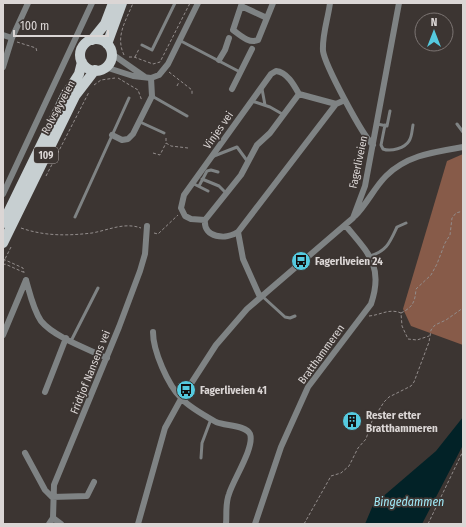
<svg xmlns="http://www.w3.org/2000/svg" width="466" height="527" viewBox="0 0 466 527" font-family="'Fira Sans Condensed',sans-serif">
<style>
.forest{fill:#875b49}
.water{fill:#022227}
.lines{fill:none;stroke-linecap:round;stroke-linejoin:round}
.path{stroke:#938d8c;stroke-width:1;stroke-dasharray:3 2;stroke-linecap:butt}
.lane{stroke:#7f8384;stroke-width:3}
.street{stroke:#7f8384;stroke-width:6}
.primary{stroke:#c7cfd1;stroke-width:10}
.labels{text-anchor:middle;stroke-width:3.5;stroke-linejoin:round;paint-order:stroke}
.shield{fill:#3c3532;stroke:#aba6a4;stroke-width:1}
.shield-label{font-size:10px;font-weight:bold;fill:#dbd6d5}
.street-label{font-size:11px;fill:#dbd6d5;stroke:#3c3532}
.poi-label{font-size:11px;font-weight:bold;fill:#dbd6d5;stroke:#3c3532;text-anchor:start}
.water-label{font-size:12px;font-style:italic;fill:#a0eaf8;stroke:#3c3532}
</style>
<rect width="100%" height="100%" fill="#3c3532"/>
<path class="forest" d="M 463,154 L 463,345 L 411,326 L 403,309 L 447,161 Z"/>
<path class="water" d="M 463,417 L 463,445 L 422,524 L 365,524 L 373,505 L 436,451 Z"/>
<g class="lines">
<path class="path" d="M 17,42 L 36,48 L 37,52
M 124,55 C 115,36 126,21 133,3
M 129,57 L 134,57 L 153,64 L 160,62 L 190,3
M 135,57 L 139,49
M 169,72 L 192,90 L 192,94
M 118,78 L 138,90 L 142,101
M 94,85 L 101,80 L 115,78
M 177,86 L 179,82
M 166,138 L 166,143 L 171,146 L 188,148
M 153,153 L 160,155 L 166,143
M 46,176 L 89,92
M 21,228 C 44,236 67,236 92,233 C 109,230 124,222 141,228
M 154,233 L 158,234 L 178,215
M 3,259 L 23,268 L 24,273
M 3,263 L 11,247
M 3,265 L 5,264 L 23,272
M 401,313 C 413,307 415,302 416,289 L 431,275 L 437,264 L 445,243 L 450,235 L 452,218 L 456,213 L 463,211
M 369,316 C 381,315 389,308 401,313 L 402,326 L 408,339 L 417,340 L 429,336
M 304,524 L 331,476 L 341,473 L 349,466 L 358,448 L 366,439 L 372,421 L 384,402 L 389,397 L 411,386 L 414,382 L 429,342 L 431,330 L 435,325 L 446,320 L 463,308
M 428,524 L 463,451"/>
<path class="lane" d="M 179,40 L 240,72
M 142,45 L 152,50 L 175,3
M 262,89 L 265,105
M 152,96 L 187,116
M 252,101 L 270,107 L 284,115
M 140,122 L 164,133
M 377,124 L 387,126 L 390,111
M 457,124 L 463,132
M 385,125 L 381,145 L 383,149 C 391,152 405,148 409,141 C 412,137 412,130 413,125
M 214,156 L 237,147 L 248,162
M 202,179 L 219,186 L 226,193
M 192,183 L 208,191
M 199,186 L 207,171 L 211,170 L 218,172
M 75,217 L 129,98
M 370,256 C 387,251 390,242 397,227 L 406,223
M 262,296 L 285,317 L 290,318 L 295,316
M 71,341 L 98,288
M 201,458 L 202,443 L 211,419"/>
<path class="street" d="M 242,3 L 233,30 C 240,35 249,44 258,40 L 273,3
M 330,3 C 328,19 322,35 323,51 C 325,65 362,135 373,145
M 241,6 L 267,18
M 3,35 L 12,38
M 112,54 L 145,77
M 219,60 L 225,50 L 229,38
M 3,67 L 12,38 L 28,3
M 105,67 L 133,76 L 151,78 L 159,75 L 168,64 L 198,3
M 232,89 L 252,49
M 299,94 L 270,133 L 257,145 L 241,175 L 205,220 C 203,238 226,240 238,232 L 336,104 L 345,100
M 299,94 L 336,104
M 112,135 L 122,140 L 128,139 L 133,134 L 152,96 L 151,78
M 3,194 L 92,3
M 355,216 C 367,204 374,188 386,176 C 407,155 434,152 463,147
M 205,220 L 191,219 L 185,216 L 181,208 L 184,195 L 271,74 L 276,71 C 287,72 294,85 299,94
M 238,232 L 243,259 L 260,297
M 26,280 C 30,294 33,309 41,321 C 54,337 88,349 107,358
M 153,332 C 153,351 168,385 181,398 C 188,406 207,417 216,422 C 225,426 246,425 250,434 C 255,447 233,480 229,494 C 225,504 227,514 226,524
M 3,335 L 26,280
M 45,392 L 66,338
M 25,453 L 45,490 L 52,497 L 87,496 L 94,482
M 53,518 L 61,524
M 49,524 L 53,518 L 54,485 L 119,327 L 140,271 L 145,254 L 147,226
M 138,524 L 165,428 L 181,399 L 216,345 L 247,309 L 353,218 L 365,186 L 399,3
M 255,524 L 281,447 L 308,387 L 371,304 C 384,266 368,253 346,226"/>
<path class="primary" d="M80 55a16 16 0 1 1 32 0a16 16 0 1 1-32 0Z
M 92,40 L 105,24 L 113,3
M 107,44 L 122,3
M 3,223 L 65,96 L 79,74 L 82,62
M 3,243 L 75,96 L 95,70"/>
</g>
<defs>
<symbol id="bus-disc" viewBox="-11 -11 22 22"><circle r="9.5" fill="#55cadf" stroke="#3c3532"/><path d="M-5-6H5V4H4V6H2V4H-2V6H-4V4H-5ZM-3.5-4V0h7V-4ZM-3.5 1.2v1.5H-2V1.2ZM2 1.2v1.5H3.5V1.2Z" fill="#111"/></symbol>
<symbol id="building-disc" viewBox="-11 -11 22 22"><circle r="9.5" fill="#55cadf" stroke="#3c3532"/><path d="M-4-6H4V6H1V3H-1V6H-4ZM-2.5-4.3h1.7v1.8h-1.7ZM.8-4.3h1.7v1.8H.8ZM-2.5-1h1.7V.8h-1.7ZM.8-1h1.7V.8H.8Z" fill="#111"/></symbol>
</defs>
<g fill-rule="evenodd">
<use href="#bus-disc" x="290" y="250" width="22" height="22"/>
<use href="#bus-disc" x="175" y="379" width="22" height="22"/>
<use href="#building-disc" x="341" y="410" width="22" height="22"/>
</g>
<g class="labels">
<rect class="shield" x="34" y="147" width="24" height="16" rx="3"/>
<g class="shield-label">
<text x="46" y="159">109</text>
</g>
<g class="street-label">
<text transform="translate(58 107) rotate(-62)" y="4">Rolvsøyveien</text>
<text transform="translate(218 130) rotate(-55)" y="4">Vinjes vei</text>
<text transform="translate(358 162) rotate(-78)" y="4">Fagerliveien</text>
<text transform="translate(321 354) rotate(-54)" y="4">Bratthammeren</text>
<text transform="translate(90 372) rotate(-68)" y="4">Fridtjof Nansens vei</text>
</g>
<g class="poi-label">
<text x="315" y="265">Fagerliveien 24</text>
<text x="200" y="394">Fagerliveien 41</text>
<text x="366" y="419">Rester etter<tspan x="366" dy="13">Bratthammeren</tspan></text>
</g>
<g class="water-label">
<text x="409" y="506">Bingedammen</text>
</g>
</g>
<rect width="466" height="527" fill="none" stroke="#dbd6d5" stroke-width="8"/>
<g transform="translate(434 32)"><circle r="19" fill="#3c3532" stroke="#7c7573"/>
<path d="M0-3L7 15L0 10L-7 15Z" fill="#55cadf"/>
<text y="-6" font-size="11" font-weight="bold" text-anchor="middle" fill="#dbd6d5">N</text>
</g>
<path d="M14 30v6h94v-6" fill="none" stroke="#dbd6d5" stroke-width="2"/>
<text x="20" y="30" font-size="12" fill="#dbd6d5" stroke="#3c3532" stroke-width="3" paint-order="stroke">100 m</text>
</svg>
